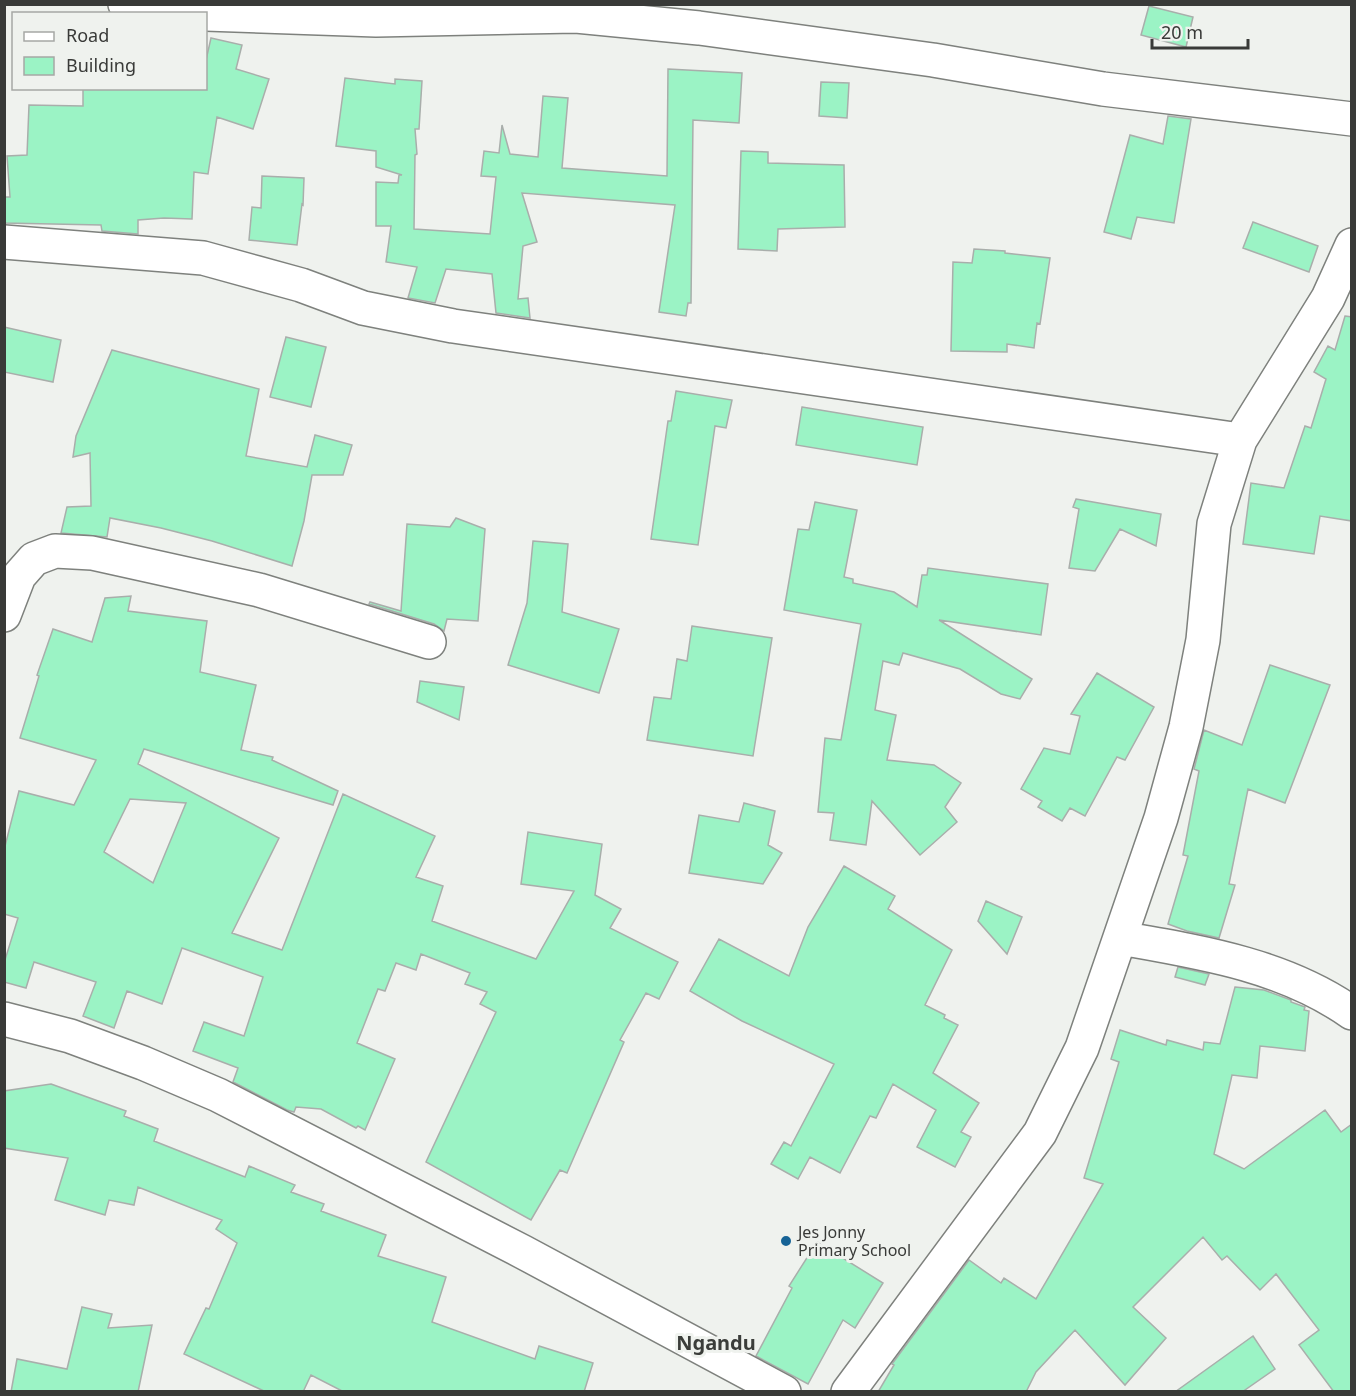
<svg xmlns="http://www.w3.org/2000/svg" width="1356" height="1396" viewBox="0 0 1356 1396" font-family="'Noto Sans',sans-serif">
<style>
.building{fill:#9bf3c5;stroke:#a9aeab;stroke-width:1.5;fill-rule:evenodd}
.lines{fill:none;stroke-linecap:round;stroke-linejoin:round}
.minor-casing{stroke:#7e817d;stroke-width:36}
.minor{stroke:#fff;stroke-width:33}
.poi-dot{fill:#166396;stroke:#eff2ee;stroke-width:2}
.labels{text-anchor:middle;stroke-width:6;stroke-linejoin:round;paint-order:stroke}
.poi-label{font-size:16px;fill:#393a38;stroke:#eff2ee;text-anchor:start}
.quarter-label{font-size:20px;font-weight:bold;fill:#3b3d3a;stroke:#eff2ee}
</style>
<rect width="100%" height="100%" fill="#eff2ee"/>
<path class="building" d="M 1149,6 L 1193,17 L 1186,47 L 1141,35 Z
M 211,38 L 242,45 L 236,69 L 269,79 L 253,129 L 217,117 L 208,174 L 194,172 L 192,219 L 164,218 L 138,220 L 138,234 L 102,231 L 101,225 L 4,223 L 4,197 L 10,197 L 7,156 L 27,155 L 29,105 L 83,106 L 83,88 L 206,88 L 206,60 Z
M 668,69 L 742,73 L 739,123 L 693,120 L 691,303 L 688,303 L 686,316 L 659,312 L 675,205 L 522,193 L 537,242 L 523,246 L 518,299 L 528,298 L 530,318 L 496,313 L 492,274 L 446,269 L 435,303 L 408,298 L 417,267 L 386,262 L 391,226 L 376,226 L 376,182 L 398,183 L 399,175 L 402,175 L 376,167 L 376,151 L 336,146 L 345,78 L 395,84 L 395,79 L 422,81 L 419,129 L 415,129 L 417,154 L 415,155 L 414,229 L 490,234 L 496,177 L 481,176 L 484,151 L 499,153 L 502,125 L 510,154 L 538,157 L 543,96 L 568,98 L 562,168 L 667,176 Z
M 821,82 L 849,83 L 847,118 L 819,116 Z
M 1168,116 L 1191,119 L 1174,223 L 1137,217 L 1131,239 L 1104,232 L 1130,135 L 1163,144 Z
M 741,151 L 768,152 L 768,163 L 844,165 L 845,227 L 778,229 L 777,251 L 738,249 Z
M 262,176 L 304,178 L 303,205 L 302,204 L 297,245 L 249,240 L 252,207 L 261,208 Z
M 1253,222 L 1318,246 L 1309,272 L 1243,248 Z
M 974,249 L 1005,251 L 1005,253 L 1050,258 L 1040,324 L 1037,323 L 1034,348 L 1007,344 L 1007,352 L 951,351 L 953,262 L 972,263 Z
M 1345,316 L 1352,317 L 1352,521 L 1320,516 L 1314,554 L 1243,544 L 1251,483 L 1284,488 L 1305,426 L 1311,428 L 1326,379 L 1314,372 L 1328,346 L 1335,350 Z
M 4,327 L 61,340 L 53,382 L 4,372 Z
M 286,337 L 326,347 L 311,407 L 270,397 Z
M 112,350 L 259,389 L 246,456 L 307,467 L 315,435 L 352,445 L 343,475 L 312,475 L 304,521 L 292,566 L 212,541 L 161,528 L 110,518 L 107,537 L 61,533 L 67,507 L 91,506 L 90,453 L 73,457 L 76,436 Z
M 676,391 L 732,400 L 726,428 L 715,426 L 698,545 L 651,539 L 668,421 L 671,421 Z
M 802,407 L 923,427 L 917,465 L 796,445 Z
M 1076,499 L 1161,514 L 1156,546 L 1120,529 L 1095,571 L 1069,568 L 1079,509 L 1073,507 Z
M 815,502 L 857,510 L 844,577 L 853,579 L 853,583 L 894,592 L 917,607 L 922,575 L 927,575 L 928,568 L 1048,584 L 1041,635 L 939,620 L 1032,679 L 1020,699 L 1001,694 L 960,669 L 903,653 L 899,665 L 883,661 L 875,710 L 896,715 L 887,760 L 934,765 L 961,783 L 945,807 L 957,822 L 920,855 L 872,801 L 866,845 L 830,840 L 834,813 L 818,812 L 825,738 L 841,740 L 861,624 L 784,610 L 798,529 L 809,530 Z
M 456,518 L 485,529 L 478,621 L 447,619 L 444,631 L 434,624 L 369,604 L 370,602 L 401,611 L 407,524 L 450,527 Z
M 533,541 L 568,544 L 562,612 L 619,629 L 599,693 L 508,665 L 527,603 Z
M 131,596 L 128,611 L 207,621 L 200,672 L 256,685 L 241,750 L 273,757 L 272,760 L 338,791 L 333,805 L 144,749 L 138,764 L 279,838 L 232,933 L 282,950 L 343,794 L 435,836 L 416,877 L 443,886 L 432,921 L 536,959 L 574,891 L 521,884 L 528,832 L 602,844 L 595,895 L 621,909 L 610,928 L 678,962 L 659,999 L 646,993 L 620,1040 L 624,1042 L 567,1173 L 560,1170 L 531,1220 L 426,1162 L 496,1012 L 480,1004 L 487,992 L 465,984 L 470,973 L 421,954 L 416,970 L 396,963 L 385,991 L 378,989 L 357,1043 L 395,1059 L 365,1130 L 358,1126 L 356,1128 L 321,1109 L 296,1107 L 294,1112 L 287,1110 L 233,1082 L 238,1068 L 193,1051 L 204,1022 L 244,1036 L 263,977 L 182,948 L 162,1004 L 127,991 L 114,1028 L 83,1016 L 96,982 L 34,962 L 26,988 L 4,982 L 4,963 L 18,918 L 4,914 L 4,850 L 19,791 L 74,805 L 96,760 L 20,738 L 39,676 L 37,675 L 53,629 L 92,642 L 105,598 ZM 130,799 L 186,803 L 153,883 L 104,852 Z
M 692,626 L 772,638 L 753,756 L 647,740 L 654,697 L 671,699 L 677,659 L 687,661 Z
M 1270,665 L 1330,685 L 1285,803 L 1248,789 L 1229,884 L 1235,885 L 1219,938 L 1187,931 L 1168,924 L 1188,856 L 1183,855 L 1199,771 L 1194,769 L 1204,730 L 1242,745 Z
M 1097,673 L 1154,707 L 1125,760 L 1117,757 L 1085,816 L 1070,808 L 1062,821 L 1038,807 L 1042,801 L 1021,789 L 1044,748 L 1070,754 L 1080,716 L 1071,714 Z
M 420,681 L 464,687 L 459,720 L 417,702 Z
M 744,803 L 775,811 L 768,845 L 782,853 L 763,884 L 689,873 L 699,815 L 739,822 Z
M 844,866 L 895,896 L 888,909 L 952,950 L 925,1005 L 945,1015 L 944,1018 L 958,1025 L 933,1073 L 979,1103 L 961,1132 L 971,1137 L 955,1167 L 917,1147 L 936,1110 L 893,1084 L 876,1118 L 870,1116 L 840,1173 L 810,1157 L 798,1179 L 771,1164 L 784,1142 L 791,1146 L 834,1064 L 742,1021 L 690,991 L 719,939 L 789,976 L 808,927 Z
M 986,901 L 1022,917 L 1007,954 L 978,921 Z
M 1178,967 L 1209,974 L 1205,985 L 1175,977 Z
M 1235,987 L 1264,990 L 1291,1000 L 1291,1002 L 1305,1007 L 1304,1010 L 1309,1011 L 1305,1051 L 1260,1046 L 1257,1078 L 1232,1075 L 1214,1154 L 1244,1169 L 1325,1110 L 1341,1132 L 1352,1124 L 1352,1392 L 1334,1392 L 1299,1345 L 1319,1330 L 1276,1274 L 1260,1290 L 1227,1256 L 1222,1260 L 1203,1237 L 1133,1307 L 1166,1338 L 1125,1385 L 1075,1330 L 1036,1372 L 1026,1392 L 878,1392 L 894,1365 L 892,1364 L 969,1260 L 1001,1283 L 1004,1278 L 1036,1299 L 1103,1184 L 1084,1178 L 1119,1062 L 1111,1059 L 1120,1030 L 1166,1045 L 1167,1040 L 1203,1050 L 1204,1042 L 1220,1044 Z
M 51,1084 L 126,1111 L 124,1116 L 158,1129 L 154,1141 L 245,1177 L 249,1166 L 295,1185 L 291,1192 L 324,1204 L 321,1211 L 386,1235 L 378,1256 L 446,1277 L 432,1322 L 535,1359 L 539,1346 L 593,1363 L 584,1392 L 344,1392 L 311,1375 L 303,1392 L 266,1392 L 184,1354 L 206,1308 L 209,1309 L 237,1243 L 216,1229 L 222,1220 L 138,1187 L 134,1205 L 109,1200 L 105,1215 L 55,1200 L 68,1158 L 4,1148 L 4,1091 Z
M 817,1242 L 883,1283 L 855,1328 L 843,1320 L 808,1384 L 756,1356 L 792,1288 L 789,1286 Z
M 82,1307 L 112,1314 L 108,1328 L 152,1325 L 138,1392 L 11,1392 L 17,1359 L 67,1369 Z
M 1253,1336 L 1275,1369 L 1242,1392 L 1175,1392 Z"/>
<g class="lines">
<defs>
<path id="minor" d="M 125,4 L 197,14
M 206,14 L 376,20 L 576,16 L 699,28 L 933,60 L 1103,89 L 1352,119
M 4,242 L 203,258 L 301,285 L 363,308 L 453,326 L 1240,440
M 4,615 L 19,576 L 34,559 L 55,551 L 92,553 L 259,590 L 429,642
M 1120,938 C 1200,952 1284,965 1352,1013
M 4,1019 L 70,1036 L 143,1063 L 218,1095 L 523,1252 L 784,1392
M 848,1392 L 1040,1133 L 1082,1048 L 1161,818 L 1186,727 L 1203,640 L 1214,524 L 1240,440 L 1328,298 L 1352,245"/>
</defs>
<use href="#minor" class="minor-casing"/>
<use href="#minor" class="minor"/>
</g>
<circle class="poi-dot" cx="786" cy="1241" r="6"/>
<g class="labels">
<g class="poi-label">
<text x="798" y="1238">Jes Jonny<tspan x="798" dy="18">Primary School</tspan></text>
</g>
<g class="quarter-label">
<text x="716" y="1350">Ngandu</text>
</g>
</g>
<rect width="1356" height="1396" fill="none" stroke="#393a38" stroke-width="12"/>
<rect x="12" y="12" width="195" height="78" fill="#eff2ee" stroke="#a6a8a5" stroke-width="1.5"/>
<rect x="24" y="32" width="30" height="9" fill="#ffffff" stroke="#a6a8a5" stroke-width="1.5"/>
<text x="66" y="42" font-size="18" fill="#393a38">Road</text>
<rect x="24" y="57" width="30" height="18" fill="#9bf3c5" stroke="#a6a8a5" stroke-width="1.5"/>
<text x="66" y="72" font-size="18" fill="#393a38">Building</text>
<path d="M1152 39v9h96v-9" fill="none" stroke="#393a38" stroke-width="3"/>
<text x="1161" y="39" font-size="18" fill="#393a38" stroke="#eff2ee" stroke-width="4.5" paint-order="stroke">20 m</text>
</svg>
